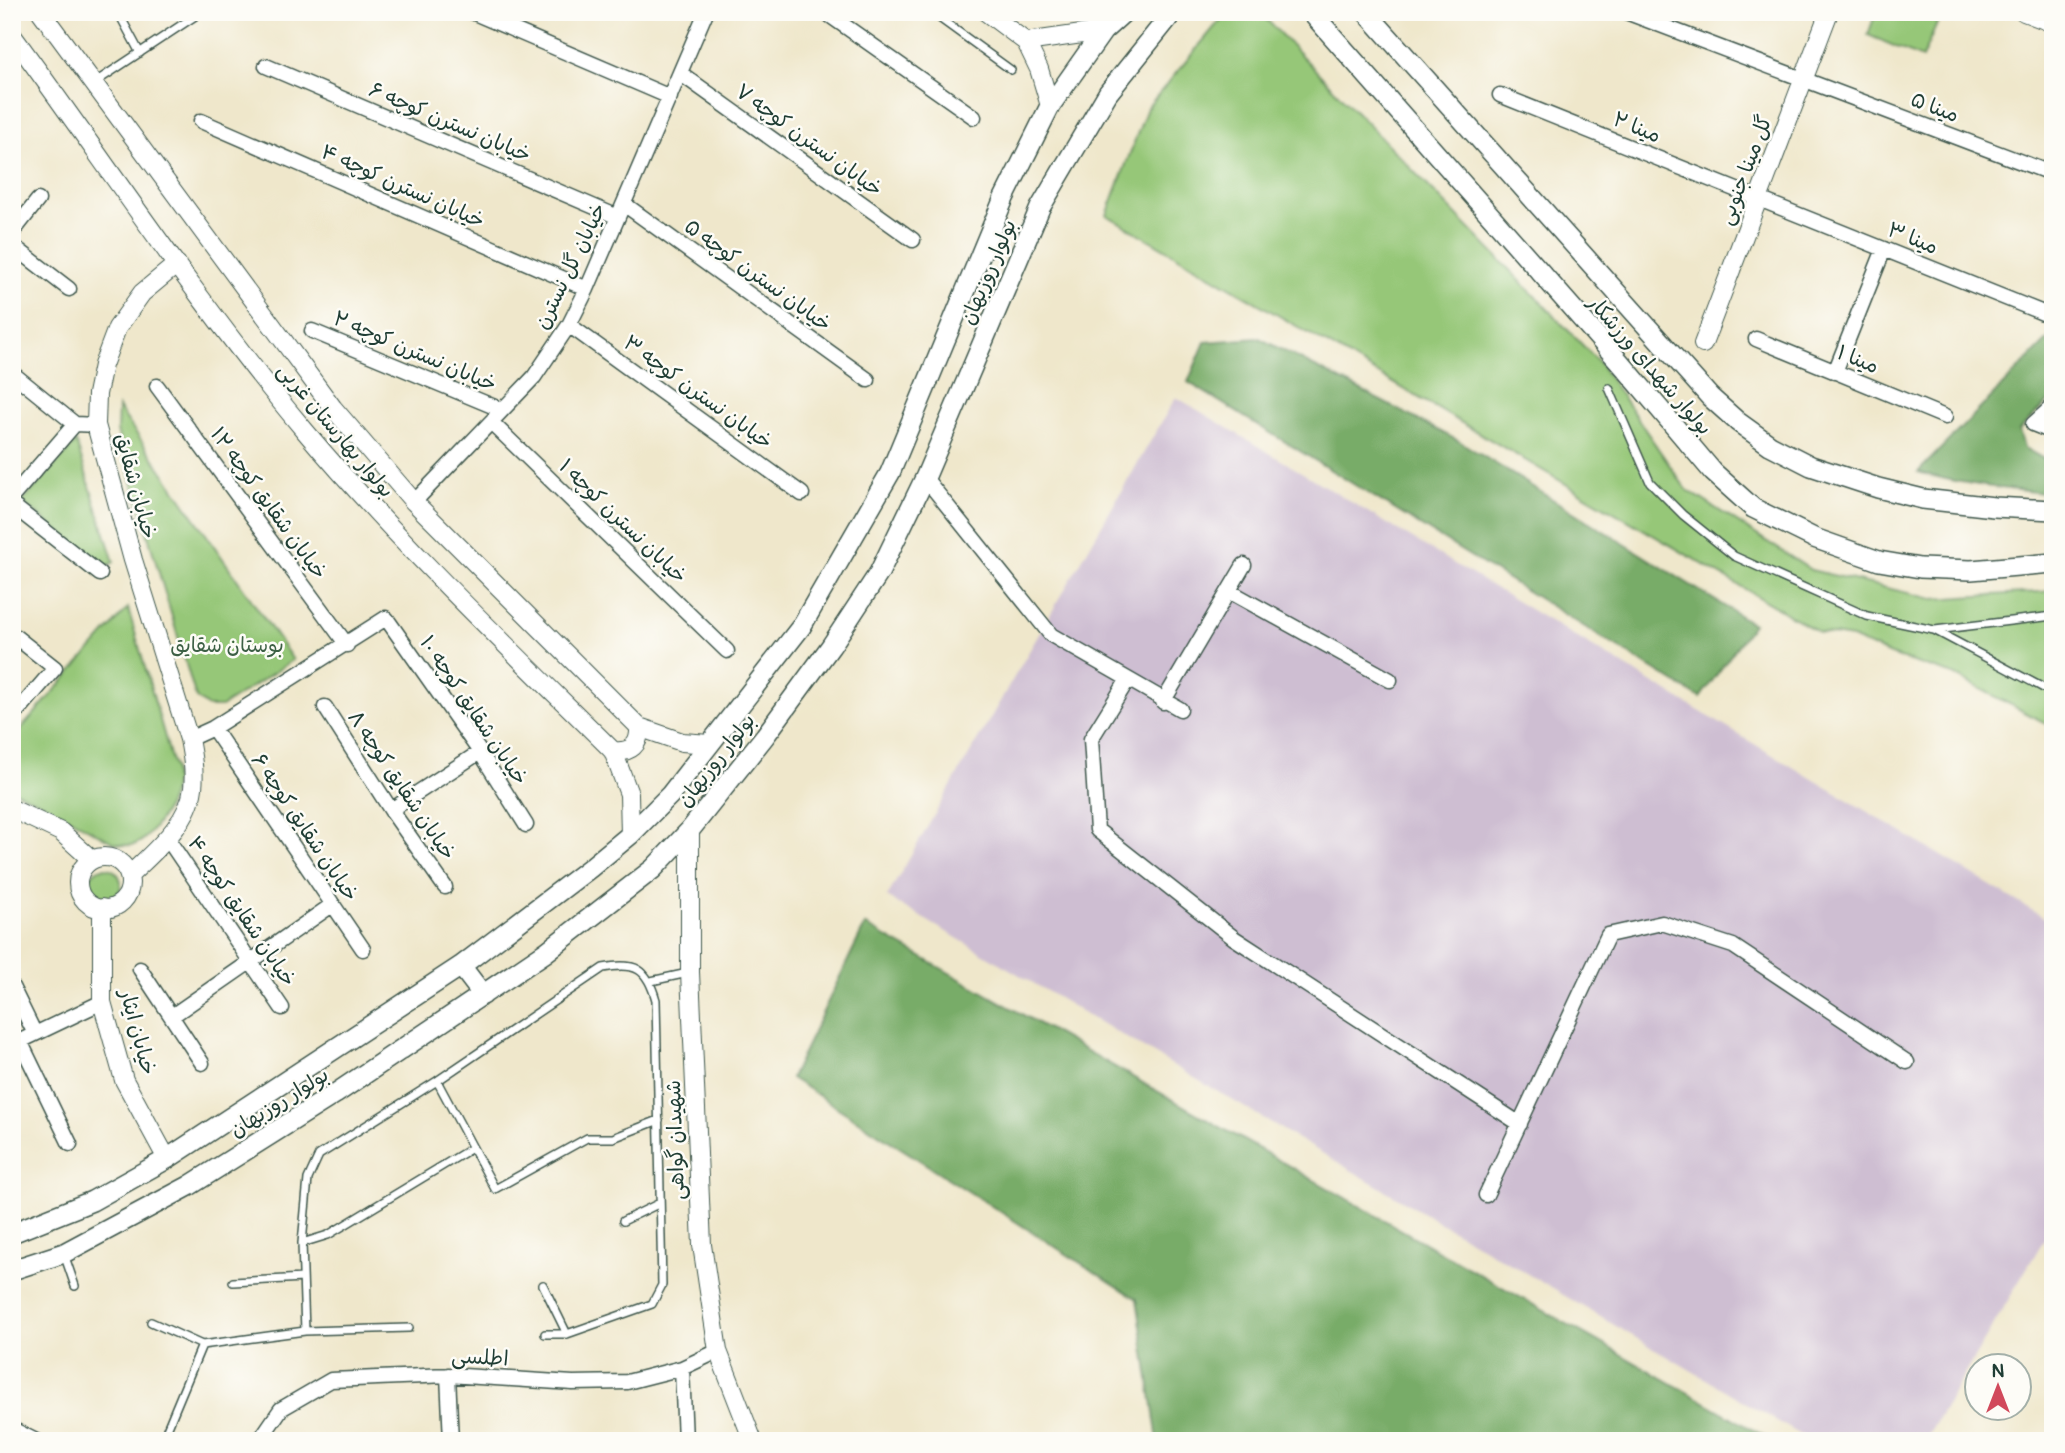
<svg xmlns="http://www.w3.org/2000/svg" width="2065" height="1453" viewBox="0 0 2065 1453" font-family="Pangolin,'Playpen Sans Arabic',sans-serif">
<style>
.industrial{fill:#cebed2}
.green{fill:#96c778;stroke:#5a8256;stroke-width:2}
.forest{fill:#78ac68;stroke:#4c744e;stroke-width:2}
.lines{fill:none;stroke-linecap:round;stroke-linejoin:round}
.service-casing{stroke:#3e564b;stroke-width:10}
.minor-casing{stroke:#3e564b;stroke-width:17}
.tertiary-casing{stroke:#3e564b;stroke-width:20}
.secondary-casing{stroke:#3e564b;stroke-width:22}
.service{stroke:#fff;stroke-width:7}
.minor{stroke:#fff;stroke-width:14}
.tertiary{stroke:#fff;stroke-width:18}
.secondary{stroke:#fff;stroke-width:19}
.labels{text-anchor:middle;stroke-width:5;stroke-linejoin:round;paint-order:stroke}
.street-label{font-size:21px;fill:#1f3d34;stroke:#fdfcf7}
.park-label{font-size:21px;fill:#3d6045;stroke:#fdfcf7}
</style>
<rect width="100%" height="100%" fill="#fdfcf7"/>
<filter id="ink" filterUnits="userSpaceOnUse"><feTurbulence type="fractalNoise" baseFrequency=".0143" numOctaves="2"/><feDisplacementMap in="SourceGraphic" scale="14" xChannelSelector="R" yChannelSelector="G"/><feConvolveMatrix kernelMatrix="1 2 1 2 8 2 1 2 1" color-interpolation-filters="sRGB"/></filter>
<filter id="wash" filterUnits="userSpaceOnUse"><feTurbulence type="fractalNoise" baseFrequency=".00686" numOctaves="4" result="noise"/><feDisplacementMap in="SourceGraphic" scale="28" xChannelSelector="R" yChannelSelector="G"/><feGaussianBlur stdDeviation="1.57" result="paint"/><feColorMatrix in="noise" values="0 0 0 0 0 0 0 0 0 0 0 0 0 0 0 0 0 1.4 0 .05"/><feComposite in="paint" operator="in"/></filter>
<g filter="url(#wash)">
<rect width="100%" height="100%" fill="#efe7cb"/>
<path class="industrial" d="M 1176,397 L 2053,923 L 2053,1224 L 1925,1441 L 1811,1441 L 887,897 Z"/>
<path class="green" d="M 1227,12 L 1251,12 L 1265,18 L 1597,360 L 1686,489 L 1811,570 L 1933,599 L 2053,591 L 2053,727 L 1954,675 L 1890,655 L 1852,638 L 1820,633 L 1107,215 L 1147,108 Z
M 1876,12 L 1928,12 L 1940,17 L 1922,58 L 1868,35 Z
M 118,407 L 293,660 L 221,707 L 208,707 L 196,698 L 117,431 Z
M 76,442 L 114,562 L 104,568 L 22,502 Z
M 128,608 L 174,769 C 174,776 175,784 173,791 C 169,807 152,837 136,844 C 129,847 121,844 114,843 L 42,803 L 12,790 L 12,739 Z
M89 884a16 16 0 1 1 32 0a16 16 0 1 1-32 0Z"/>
<path class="forest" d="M 2053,334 L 2053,397 L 2019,430 L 2024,448 L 2053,464 L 2053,494 C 2007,489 1962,485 1918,472 Z
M 1259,338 L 1459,441 L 1753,624 L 1700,698 L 1188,382 L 1205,342 Z
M 865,925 L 902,946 L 1773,1441 L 1158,1441 L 1137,1299 L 791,1078 Z"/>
</g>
<g filter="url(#ink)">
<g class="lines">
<defs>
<path id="service" d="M 118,12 L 140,53
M 931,12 L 1011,70
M 94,83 L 201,12
M 1609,388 L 1650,482 L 1683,515 L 1734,556 L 1867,616 L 1934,630 L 2053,693
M 1935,630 L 2053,616
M 651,981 L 688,973
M 437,1081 L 495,1189 L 587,1138 L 613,1138 L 659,1120
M 623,1221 L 660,1203
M 302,1243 L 328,1235 L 472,1148
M 64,1254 L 75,1286
M 233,1282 L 303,1278
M 543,1285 L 567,1334
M 151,1322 L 202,1345 L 305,1331 L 302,1243 L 308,1179 L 319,1155 L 437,1081 L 603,968 C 636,962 647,968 656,1000 L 662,1285 L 652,1304 L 567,1334 L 545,1334
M 305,1331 L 409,1328
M 167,1429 L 202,1345"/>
<path id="minor" d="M 472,12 L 670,97
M 825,12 L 974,117
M 1626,12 L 2053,174
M 266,66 L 618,217
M 680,73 L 913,240
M 1500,95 L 2053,317
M 201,121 L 587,289
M 624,204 L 868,380
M 12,233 L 38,200
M 12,245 L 69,289
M 569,325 L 802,494
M 312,331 L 502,410
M 1756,339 L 1945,417
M 1835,372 L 1884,249
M 12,373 L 75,424
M 157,386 L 347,645
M 2053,406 L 2033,424 L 2053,432
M 491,422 L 727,651
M 925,478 L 1051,635 L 1180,709
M 12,497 L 75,424 L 96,425
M 414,502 L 534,377 L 569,325 L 587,289 L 706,12
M 12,505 L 100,574
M 1229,591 L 1390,680
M 12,634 L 55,668 L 12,718
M 1127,681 L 1091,739 L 1097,830 L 1234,938 L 1520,1124
M 1163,702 L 1244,565
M 325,707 L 391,810 L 445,887
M 213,728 L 363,949
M 189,739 L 213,728 L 386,618 L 480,752 L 526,825
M 391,810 L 480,752
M 167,838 L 282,1008
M 140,969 L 202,1063
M 12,987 L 35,1034
M 172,1016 L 332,905
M 20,1041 L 70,1144
M 12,1045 L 102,1002
M 1486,1195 L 1608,935 L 1662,923 L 1733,946 L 1907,1062
M 682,1368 L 685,1441
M 448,1375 L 451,1441
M 12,1429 L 36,1441
M 259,1441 L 281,1409 L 331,1380 L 448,1375 L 573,1383 L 627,1382 L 682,1368 L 718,1351"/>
<path id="tertiary" d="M 41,12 L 333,408 L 414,502 L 639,727 L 682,742 L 710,744
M 986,12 L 1026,42 L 1039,69 L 1050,106
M 2024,12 L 2053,23
M 12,35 C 109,167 199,305 305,431 C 400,544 508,647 613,751 L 629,794 L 630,835
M 1026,42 L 1103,31
M 1703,344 L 1829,12
M 613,751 C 631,753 640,745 639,727
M 12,809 L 61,832 L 92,860
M 690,830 L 690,972 L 702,1245 L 718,1351 L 753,1441
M78 883a26 26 0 1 1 52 0a26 26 0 1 1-52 0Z
M 129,876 C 153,852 189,824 193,788 C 195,771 192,755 189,739 L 133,560 L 96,425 L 97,394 L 103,365 L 117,328 L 142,293 L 177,264
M 102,908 L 102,1002 L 124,1080 L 167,1159"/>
<path id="secondary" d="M 1311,12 L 1625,368 L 1713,472 L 1753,508 L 1814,538 L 1879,561 L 1920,568 L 1971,570 L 2053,563
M 1366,12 L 1710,397 L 1738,422 L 1770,445 L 1811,466 L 1878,488 L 1923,499 L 1994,507 L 2053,510
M 461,966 L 483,995
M 12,1233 L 92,1201 L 167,1159 L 461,966 L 590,868 L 630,835 L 670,795 L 801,627 L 890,473 L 1004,198 L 1050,106 L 1103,31 L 1124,12
M 12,1270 L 64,1253 L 189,1186 L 335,1094 L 546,952 L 653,869 L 690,830 L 765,736 L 831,646 L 879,573 L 925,478 L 1040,208 L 1108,93 L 1173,12"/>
</defs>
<use href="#service" class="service-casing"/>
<use href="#minor" class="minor-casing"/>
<use href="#tertiary" class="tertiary-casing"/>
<use href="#secondary" class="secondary-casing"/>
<use href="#service" class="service"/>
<use href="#minor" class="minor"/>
<use href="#tertiary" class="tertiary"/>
<use href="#secondary" class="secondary"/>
</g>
</g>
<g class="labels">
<g class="street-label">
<text transform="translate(1935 107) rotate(21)" y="7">مینا ۵</text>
<text transform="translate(450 122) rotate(23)" y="7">خیابان نسترن کوچه ۶</text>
<text transform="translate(1637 127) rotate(22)" y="7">مینا ۲</text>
<text transform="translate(809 140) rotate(36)" y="7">خیابان نسترن کوچه ۷</text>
<text transform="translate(1745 170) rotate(-69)" y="7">گل مینا جنوبی</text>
<text transform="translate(403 186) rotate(24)" y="7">خیابان نسترن کوچه ۴</text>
<text transform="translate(1913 238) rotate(22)" y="7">مینا ۳</text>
<text transform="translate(570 266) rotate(-64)" y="7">خیابان گل نسترن</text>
<text transform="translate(988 272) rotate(-67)" y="7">بولوار روزبهان</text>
<text transform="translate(758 275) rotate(36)" y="7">خیابان نسترن کوچه ۵</text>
<text transform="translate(415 351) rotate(23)" y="7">خیابان نسترن کوچه ۲</text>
<text transform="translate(1858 359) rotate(22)" y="7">مینا ۱</text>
<text transform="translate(1650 365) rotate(49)" y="7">بولوار شهدای ورزشکار</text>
<text transform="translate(698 392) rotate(36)" y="7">خیابان نسترن کوچه ۳</text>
<text transform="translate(336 430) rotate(50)" y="7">بولوار بهارستان غربی</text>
<text transform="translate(136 486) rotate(75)" y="7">خیابان شقایق</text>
<text transform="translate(269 503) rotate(54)" y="7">خیابان شقایق کوچه ۱۲</text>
<text transform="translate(623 521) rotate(44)" y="7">خیابان نسترن کوچه ۱</text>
<text transform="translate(474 710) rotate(56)" y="7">خیابان شقایق کوچه ۱۰</text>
<text transform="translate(716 760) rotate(-52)" y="7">بولوار روزبهان</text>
<text transform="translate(402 785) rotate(56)" y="7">خیابان شقایق کوچه ۸</text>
<text transform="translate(305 827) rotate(56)" y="7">خیابان شقایق کوچه ۶</text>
<text transform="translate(242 911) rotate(56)" y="7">خیابان شقایق کوچه ۴</text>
<text transform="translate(138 1032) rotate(75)" y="7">خیابان ایثار</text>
<text transform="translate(279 1102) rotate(-32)" y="7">بولوار روزبهان</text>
<text transform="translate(675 1140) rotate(-92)" y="7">شهیدان گواهی</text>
<text transform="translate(480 1357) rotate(3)" y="7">اطلسی</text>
</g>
<g class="park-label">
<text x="227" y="652">بوستان شقایق</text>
</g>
</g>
<rect width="2065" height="1453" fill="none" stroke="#fdfcf7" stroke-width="42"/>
<g transform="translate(1998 1387)"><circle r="33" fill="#fdfcf7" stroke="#a4b0a9" stroke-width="2"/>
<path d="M0-5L12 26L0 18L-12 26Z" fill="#d1495b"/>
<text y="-10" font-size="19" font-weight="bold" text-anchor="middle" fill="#1f3d34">N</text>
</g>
</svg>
